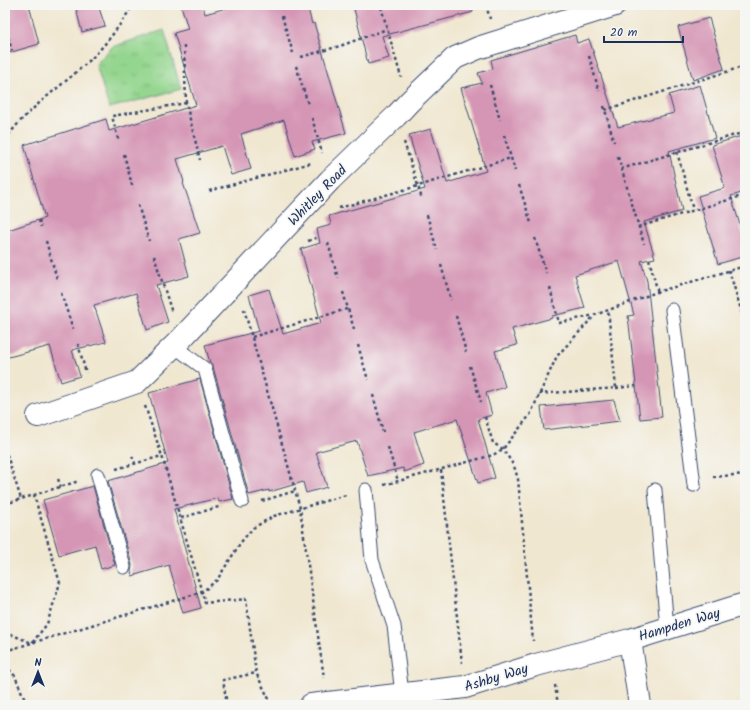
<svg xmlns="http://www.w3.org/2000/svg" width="750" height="710" viewBox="0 0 750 710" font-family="Kalam,sans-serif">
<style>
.grass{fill:url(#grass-tufts);stroke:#588276}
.building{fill:#d596b5}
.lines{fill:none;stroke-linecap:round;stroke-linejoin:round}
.service-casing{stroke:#3b4b6f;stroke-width:15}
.minor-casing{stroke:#3b4b6f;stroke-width:24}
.path{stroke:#3b4b6f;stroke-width:2.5;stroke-dasharray:3 3;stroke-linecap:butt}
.service{stroke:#fff;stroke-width:13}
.minor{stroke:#fff;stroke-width:22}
.labels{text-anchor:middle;stroke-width:3.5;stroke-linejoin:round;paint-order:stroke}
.street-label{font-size:14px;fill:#1b2f5e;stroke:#f6f6f2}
</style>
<defs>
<pattern id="grass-tufts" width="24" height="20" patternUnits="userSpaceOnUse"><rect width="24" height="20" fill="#94d68f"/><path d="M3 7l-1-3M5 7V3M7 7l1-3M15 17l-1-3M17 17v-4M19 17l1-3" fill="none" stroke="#7fb87e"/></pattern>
</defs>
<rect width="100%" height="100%" fill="#f6f6f2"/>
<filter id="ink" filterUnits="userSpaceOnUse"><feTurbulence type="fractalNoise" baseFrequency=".025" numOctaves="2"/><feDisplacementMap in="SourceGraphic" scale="8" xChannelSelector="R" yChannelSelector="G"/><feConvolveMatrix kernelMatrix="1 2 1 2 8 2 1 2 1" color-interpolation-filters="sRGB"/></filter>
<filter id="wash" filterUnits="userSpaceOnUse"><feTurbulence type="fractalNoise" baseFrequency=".012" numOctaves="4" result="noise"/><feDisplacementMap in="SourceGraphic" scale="16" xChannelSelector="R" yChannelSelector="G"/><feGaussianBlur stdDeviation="0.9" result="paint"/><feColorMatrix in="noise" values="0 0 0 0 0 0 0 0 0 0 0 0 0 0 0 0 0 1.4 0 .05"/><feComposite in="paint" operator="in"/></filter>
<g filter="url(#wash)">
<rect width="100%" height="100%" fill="#f0e7d0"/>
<path class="grass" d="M 164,30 L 181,89 L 109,108 L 96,64 L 112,47 Z"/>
<g id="blocks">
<path class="building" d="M 5,5 L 29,5 L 39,44 L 5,54 Z
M 75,5 L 98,5 L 105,26 L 82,32 Z
M 181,5 L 203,5 L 205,14 L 237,5 L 307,5 L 312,24 L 314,23 L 346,133 L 312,142 L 315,149 L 295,156 L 284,120 L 241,134 L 251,169 L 231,175 L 222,146 L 177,159 L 184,182 L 183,183 L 200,233 L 179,239 L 189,276 L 156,285 L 168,322 L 147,330 L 136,293 L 94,305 L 106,342 L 72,350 L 80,376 L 61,382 L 50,346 L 5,358 L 5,231 L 45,218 L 24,145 L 106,119 L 109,131 L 196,105 L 174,33 L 188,29 Z
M 353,5 L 472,5 L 473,12 L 382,36 L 389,58 L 368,64 Z
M 709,18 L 724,69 L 693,80 L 678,27 Z
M 575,35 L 577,43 L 589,39 L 618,127 L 674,113 L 669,95 L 700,85 L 715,138 L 669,151 L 682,211 L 644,222 L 655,258 L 641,261 L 647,281 L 662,417 L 640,419 L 628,316 L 634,315 L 619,261 L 575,275 L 585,308 L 552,316 L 552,318 L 512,329 L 517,345 L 495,351 L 505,387 L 486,393 L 492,415 L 478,419 L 495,478 L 478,483 L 457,419 L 414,432 L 424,465 L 404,472 L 403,468 L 368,476 L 357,441 L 316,452 L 327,487 L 306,493 L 303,482 L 269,492 L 269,490 L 249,495 L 213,367 L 210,363 L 205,345 L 259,331 L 249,295 L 269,289 L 283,334 L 321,323 L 301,249 L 320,243 L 317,229 L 331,225 L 329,216 L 425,189 L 409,135 L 431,129 L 447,183 L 486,171 L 461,88 L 482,83 L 478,73 L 493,69 L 491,60 Z
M 745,135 L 745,192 L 731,196 L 745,241 L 745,256 L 718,264 L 698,196 L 725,188 L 712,145 Z
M 200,379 L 233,499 L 219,502 L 218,498 L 174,509 L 201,608 L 183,613 L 169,565 L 132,576 L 131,571 L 132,565 L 108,481 L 168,463 L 149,393 Z
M 614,400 L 620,421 L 544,430 L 541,407 Z
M 93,486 L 115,565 L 101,569 L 95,545 L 59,555 L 43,500 Z"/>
</g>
</g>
<g filter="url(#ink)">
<use href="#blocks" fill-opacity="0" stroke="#3b4b6f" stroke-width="1"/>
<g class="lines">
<defs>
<path id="service" d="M 672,310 L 694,485
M 174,346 L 205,369 L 242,501
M 98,475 L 124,567
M 366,490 L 372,560 L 394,626 L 402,694
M 655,490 L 667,628"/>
<path id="minor" d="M 38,416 L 137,382 L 181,339 L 330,180 L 396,116 L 409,102 L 455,58 L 478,48 L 615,5
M 311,705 L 465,687 L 536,665 L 630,640
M 640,705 L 630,640 L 745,604"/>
</defs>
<use href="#service" class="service-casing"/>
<use href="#minor" class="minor-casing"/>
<path class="path" d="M 486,5 L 490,19
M 381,7 L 401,77
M 282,16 L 293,53
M 5,26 L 12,51
M 184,46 L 186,103 L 200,160
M 589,56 L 599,91
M 301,57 L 340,46 L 387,29
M 296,66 L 308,104
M 490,85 L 500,120
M 604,106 L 614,142
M 605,110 L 745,66
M 312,118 L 322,153
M 504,135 L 515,171
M 118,139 L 112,116 L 186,103
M 5,140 C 28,107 63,86 92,58 C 108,42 121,24 133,5
M 404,142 L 418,186 L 511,158
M 677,152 L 693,210
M 124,154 L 133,189
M 618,157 L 644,244
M 621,169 L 745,132
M 519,185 L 531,223
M 209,191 L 311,163
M 138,205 L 149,241
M 339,208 L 418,186 L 422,199
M 427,215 L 437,250
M 39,220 L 41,227
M 638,227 L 745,195
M 535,238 L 546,273
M 46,241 L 57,279
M 308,241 L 319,237
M 328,243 L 338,278
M 154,256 L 172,313
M 649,259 L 658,293
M 441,265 L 451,300
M 729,270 L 745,323
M 550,288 L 559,323 L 594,315
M 343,292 L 354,329
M 61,293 L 73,329
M 244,309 L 300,508 L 324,678
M 456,316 L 466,352
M 252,337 L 347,309
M 78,344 L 86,373
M 358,345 L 368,380
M 470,366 L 481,402
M 616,388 L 636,386
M 539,394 L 616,388 L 608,310
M 373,395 L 383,432
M 145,406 L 162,456 L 205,603 L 246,599 L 256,673 L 272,705
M 485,417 L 493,443 L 503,449 L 514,466 L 518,479 L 533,641
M 388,447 L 398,481
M 5,449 L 21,499
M 132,456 L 135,463
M 116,469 L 162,456
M 441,470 L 462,663
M 713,477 L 745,474
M 58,479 L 61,487
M 384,485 L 493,455 L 503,449 L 530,415 L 557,356 L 595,315 L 657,292 L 745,266
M 262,501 L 295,491
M 5,504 L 79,481
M 181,518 L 222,506
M 5,632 L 32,643 L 47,624 L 60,583 L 34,495
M 5,651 L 202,592 L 217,580 L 241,542 L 253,528 L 274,516 L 346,495
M 5,665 L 15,676 L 27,705
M 555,685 L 558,705
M 190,705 L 227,702
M 227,705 L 223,680 L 256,673"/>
<use href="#service" class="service"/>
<use href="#minor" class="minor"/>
</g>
</g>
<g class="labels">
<g class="street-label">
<text transform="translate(317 195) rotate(-46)" y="5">Whitley Road</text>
<text transform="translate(679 624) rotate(-17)" y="5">Hampden Way</text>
<text transform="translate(496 677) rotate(-17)" y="5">Ashby Way</text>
</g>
</g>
<rect width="750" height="710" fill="none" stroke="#f6f6f2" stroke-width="20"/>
<g transform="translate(38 672)" stroke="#f6f6f2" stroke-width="3" paint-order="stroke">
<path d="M0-3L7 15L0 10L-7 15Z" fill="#1b2f5e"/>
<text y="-6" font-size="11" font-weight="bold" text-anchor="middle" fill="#1b2f5e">N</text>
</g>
<path d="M604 36v6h79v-6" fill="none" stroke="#1b2f5e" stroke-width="2"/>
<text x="610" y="36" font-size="12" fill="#1b2f5e" stroke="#f6f6f2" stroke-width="3" paint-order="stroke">20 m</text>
</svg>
